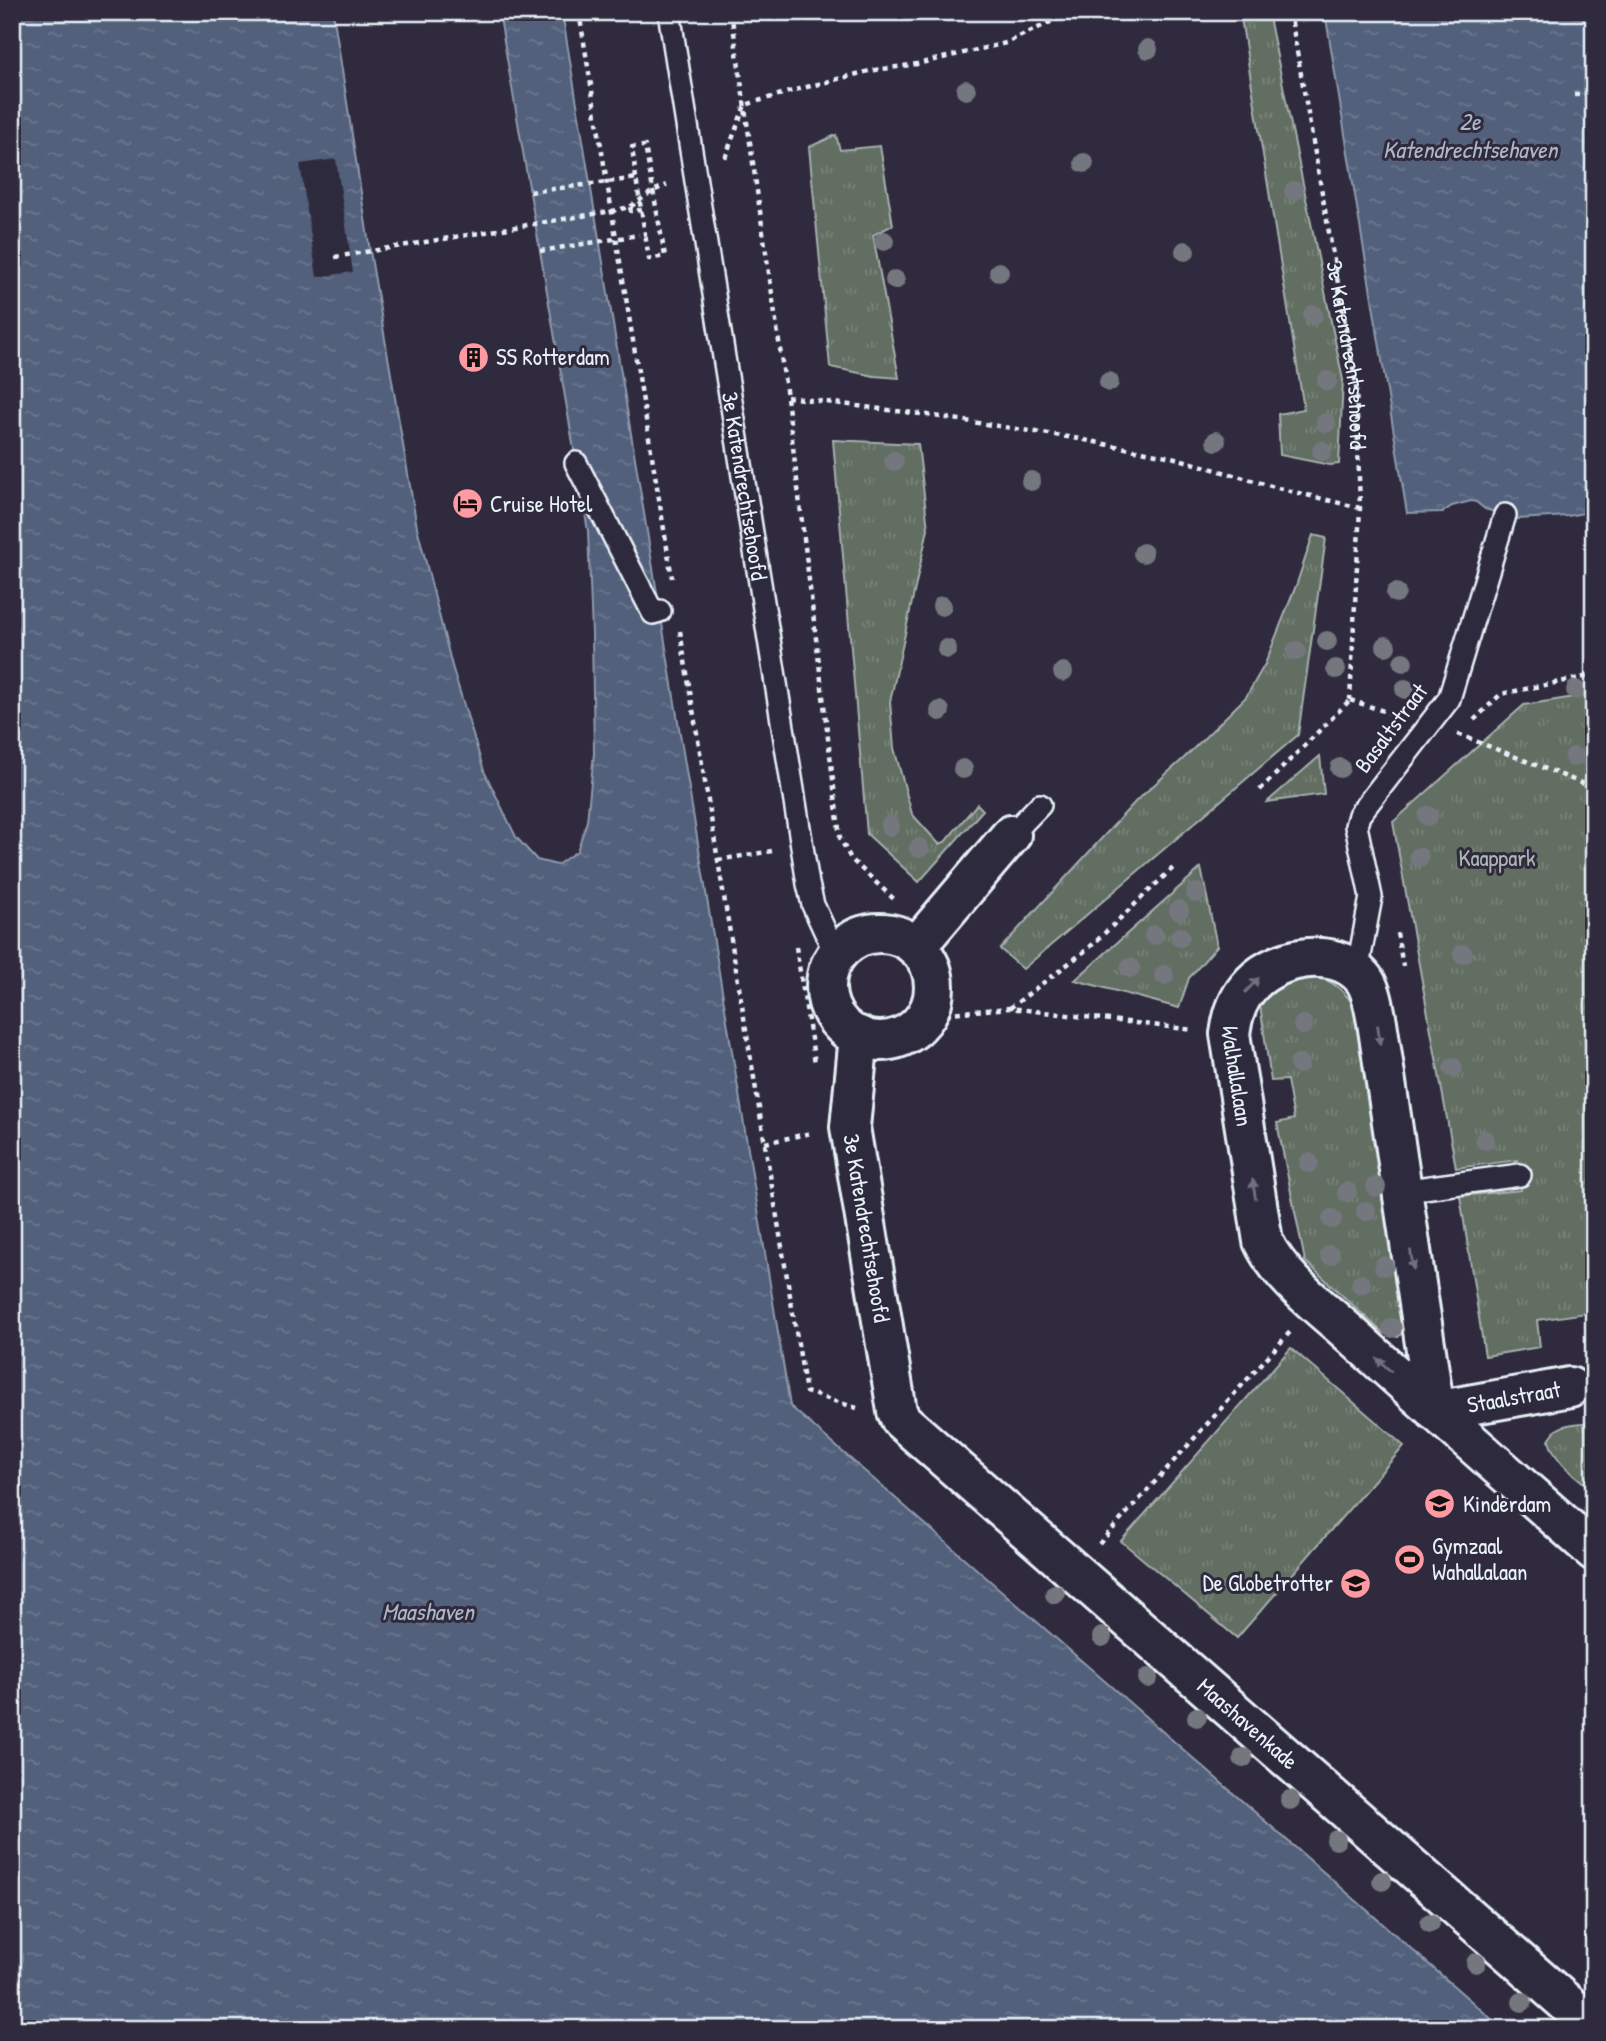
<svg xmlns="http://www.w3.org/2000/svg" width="1606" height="2041" viewBox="0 0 1606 2041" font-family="'Patrick Hand',sans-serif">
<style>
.grass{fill:url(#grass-tufts);stroke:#a5b0ad;stroke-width:2}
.water{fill:url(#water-ripples);stroke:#8e9aad;stroke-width:2}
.pier{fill:#2f2a3d}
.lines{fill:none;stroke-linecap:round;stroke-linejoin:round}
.lane-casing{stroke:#e8f1f8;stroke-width:26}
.street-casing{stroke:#e8f1f8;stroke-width:44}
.path{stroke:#e8f1f8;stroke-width:4.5;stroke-dasharray:5 5;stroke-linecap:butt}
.lane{stroke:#2f2a3d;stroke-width:21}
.street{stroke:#2f2a3d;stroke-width:38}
.path-bridge{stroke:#e8f1f8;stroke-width:4.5;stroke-dasharray:5 5;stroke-linecap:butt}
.tree{fill:#74777e}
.oneway{fill:#70707e}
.labels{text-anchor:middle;stroke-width:6;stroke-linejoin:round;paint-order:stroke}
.street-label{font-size:23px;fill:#e8f1f8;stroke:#2f2a3d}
.poi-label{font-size:23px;fill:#e8f1f8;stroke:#2f2a3d;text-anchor:start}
.park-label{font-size:23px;fill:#acb6b4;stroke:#2f2a3d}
.water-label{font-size:24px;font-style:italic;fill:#acb7c6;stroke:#2f2a3d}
</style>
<defs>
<pattern id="grass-tufts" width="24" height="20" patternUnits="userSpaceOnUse" patternTransform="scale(1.75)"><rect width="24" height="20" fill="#626e62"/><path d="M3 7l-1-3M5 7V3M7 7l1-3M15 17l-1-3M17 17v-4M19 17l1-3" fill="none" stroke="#788379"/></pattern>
<pattern id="water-ripples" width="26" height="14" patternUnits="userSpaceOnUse" patternTransform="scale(1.75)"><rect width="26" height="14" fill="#52607b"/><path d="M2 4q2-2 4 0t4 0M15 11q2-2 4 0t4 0" fill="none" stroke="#6b778e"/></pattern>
</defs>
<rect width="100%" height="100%" fill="#2f2a3d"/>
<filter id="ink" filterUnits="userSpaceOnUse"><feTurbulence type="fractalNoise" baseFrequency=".0143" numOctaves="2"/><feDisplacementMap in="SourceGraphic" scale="14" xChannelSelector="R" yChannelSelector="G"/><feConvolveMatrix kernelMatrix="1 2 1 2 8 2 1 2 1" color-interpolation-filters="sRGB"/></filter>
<g filter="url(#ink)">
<path class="grass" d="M 1240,12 L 1268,12 L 1343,380 L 1339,464 L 1330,465 L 1280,455 L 1278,414 L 1304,409 Z
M 836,135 L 840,150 L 880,146 L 893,225 L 873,235 L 899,378 L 874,376 L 830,367 L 809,147 Z
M 833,440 L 918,444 L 928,529 L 890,702 L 894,748 L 912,814 L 939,844 L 945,842 L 977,804 L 983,810 L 919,882 L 867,834 Z
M 1313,535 L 1326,538 L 1298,735 L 1023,969 L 1000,949 L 1136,801 L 1183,759 L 1246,697 L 1265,664 L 1297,583 Z
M 1594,694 L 1594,1312 L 1537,1320 L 1540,1347 L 1485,1356 L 1460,1196 L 1521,1190 L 1518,1160 L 1456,1168 L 1393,822 L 1524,705 Z
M 1320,756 L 1324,794 L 1267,802 Z
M 1201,868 L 1217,946 L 1189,978 L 1179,1008 L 1075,980 Z
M 1314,976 C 1334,980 1347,993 1357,1011 L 1406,1323 L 1403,1331 L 1398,1337 L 1383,1333 L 1305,1261 L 1277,1123 L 1294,1119 L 1287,1080 L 1271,1081 L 1259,998 L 1284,979 Z
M 1291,1348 L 1404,1446 L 1237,1638 L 1121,1541 Z
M 1594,1422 L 1594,1491 C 1577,1477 1556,1464 1549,1441 C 1555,1422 1576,1424 1594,1422 Z"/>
<path class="water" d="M 12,12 L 333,12 L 370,251 L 417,527 L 452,666 L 484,771 L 516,837 L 537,860 L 557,865 L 577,851 L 587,821 L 594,753 L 592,634 L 588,531 L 499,12 L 562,12 L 790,1406 L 1503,2029 L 12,2029 Z
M 1325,12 L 1594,12 L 1594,511 L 1568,516 L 1518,519 L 1485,509 L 1476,502 L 1471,501 L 1452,506 L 1443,512 L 1407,513 Z"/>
<path class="pier" d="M 336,159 L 353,272 L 317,277 L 300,164 Z"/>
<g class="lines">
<defs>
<g id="lane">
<path id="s2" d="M 669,12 L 808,884 L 813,905 L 836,955"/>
<path d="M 576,463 L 653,613 L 660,611"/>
<path d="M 1011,835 L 1040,805"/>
<path d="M 1357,972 L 1371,897 L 1356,826 L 1359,815 L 1449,699 L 1505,515"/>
<path d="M 1401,1191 L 1520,1175"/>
</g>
<g id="street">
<circle cx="880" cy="987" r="54"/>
<path d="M 916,947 L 1011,835"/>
<path id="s3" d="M 859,1036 L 850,1127 L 897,1411 L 901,1420 L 1594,2027"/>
<path id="s4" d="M 1435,1411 L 1377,1022 C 1374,1008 1372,988 1362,977 C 1334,944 1271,957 1247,989 C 1237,1001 1232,1018 1230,1034 L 1263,1241 C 1281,1280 1327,1312 1358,1341 C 1436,1412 1515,1481 1594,1551"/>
<path id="s5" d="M 1435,1411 L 1570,1387"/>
</g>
</defs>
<use href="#lane" class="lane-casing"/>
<use href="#street" class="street-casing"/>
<g class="path">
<path d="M 579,12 L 672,578"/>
<path d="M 731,12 L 787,397 L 840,838 L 851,859 L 897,902"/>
<path id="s1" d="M 1290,12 L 1356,385 L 1360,508 L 1350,700"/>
<path d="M 1574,95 L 1594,94"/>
<path d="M 725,158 L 745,105 L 795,90 L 869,71 L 917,64 L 1006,43 L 1072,12"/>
<path d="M 636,178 L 632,147 L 645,146 L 665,256 L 649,259 L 645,234"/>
<path d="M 630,179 L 636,178 L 645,234 L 639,235"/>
<path d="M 630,207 L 631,211 L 642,210"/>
<path d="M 335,257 L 612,211 L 630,207 L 653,191 L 667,185"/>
<path d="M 787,397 L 928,415 L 1074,438 L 1172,457 L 1278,488 L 1360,508"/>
<path d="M 680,631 L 806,1392 L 857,1408"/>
<path d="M 1350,700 L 1399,716"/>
<path d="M 1474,720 L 1501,694 L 1594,675"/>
<path d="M 1458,734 L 1594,788"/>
<path d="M 1260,790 L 1350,700"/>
<path d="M 718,860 L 772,851"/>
<path d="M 1397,933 L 1403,966"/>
<path d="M 796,947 L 815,1063"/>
<path d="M 1010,1008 L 1089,948 L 1175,866"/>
<path d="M 926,1015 L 1010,1008 L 1194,1030"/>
<path d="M 765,1143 L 811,1133"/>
<path d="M 1099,1544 L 1290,1332"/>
</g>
<use href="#lane" class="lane"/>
<use href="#street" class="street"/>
<path class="path-bridge" d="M 530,192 L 630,179
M 540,251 L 639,235"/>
</g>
<g class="tree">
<circle cx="1148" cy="49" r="10"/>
<circle cx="966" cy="90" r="10"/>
<circle cx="1084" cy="163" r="10"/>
<circle cx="1294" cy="191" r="10"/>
<circle cx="884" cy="241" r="10"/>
<circle cx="1185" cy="251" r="10"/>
<circle cx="999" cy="272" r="10"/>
<circle cx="895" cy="280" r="10"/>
<circle cx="1313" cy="315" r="10"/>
<circle cx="1327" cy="381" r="10"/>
<circle cx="1109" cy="382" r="10"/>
<circle cx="1326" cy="423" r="10"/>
<circle cx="1216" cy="441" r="10"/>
<circle cx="1322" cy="451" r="10"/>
<circle cx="894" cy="461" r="10"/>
<circle cx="1031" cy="481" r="10"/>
<circle cx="1143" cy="553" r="10"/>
<circle cx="1396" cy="593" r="10"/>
<circle cx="942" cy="606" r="10"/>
<circle cx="1327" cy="641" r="10"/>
<circle cx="1386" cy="646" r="10"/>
<circle cx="947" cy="649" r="10"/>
<circle cx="1296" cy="651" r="10"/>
<circle cx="1403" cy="662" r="10"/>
<circle cx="1336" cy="669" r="10"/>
<circle cx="1063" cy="672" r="10"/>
<circle cx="1405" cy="689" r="10"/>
<circle cx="1576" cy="690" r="10"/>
<circle cx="940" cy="711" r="10"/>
<circle cx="1574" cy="757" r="10"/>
<circle cx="1340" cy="768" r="10"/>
<circle cx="963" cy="769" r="10"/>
<circle cx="1428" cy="816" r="10"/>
<circle cx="890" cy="826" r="10"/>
<circle cx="919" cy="848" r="10"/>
<circle cx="1419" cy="857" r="10"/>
<circle cx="1196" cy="893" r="10"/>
<circle cx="1179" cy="910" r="10"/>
<circle cx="1154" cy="935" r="10"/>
<circle cx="1180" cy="937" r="10"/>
<circle cx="1463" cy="954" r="10"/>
<circle cx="1130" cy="968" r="10"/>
<circle cx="1164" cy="975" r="10"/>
<circle cx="1303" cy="1025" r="10"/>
<circle cx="1299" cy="1064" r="10"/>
<circle cx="1453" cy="1068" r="10"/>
<circle cx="1485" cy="1140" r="10"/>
<circle cx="1309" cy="1163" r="10"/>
<circle cx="1376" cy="1187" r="10"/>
<circle cx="1347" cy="1192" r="10"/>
<circle cx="1366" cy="1211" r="10"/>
<circle cx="1332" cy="1219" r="10"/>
<circle cx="1330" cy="1255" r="10"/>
<circle cx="1384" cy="1266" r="10"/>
<circle cx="1361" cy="1284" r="10"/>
<circle cx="1392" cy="1328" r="10"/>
<circle cx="1055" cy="1594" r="10"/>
<circle cx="1102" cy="1637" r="10"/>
<circle cx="1148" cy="1678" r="10"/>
<circle cx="1197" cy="1717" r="10"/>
<circle cx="1243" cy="1758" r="10"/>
<circle cx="1290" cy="1800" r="10"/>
<circle cx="1336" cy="1840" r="10"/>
<circle cx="1382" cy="1881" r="10"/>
<circle cx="1430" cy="1923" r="10"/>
<circle cx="1476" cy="1963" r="10"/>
<circle cx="1522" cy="2002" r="10"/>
</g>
<defs><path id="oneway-solid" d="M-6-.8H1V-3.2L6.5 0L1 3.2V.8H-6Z" transform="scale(1.75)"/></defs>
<g class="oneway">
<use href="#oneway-solid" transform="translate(1252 985) rotate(-47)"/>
<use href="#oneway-solid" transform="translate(1379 1035) rotate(82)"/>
<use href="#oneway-solid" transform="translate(1254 1189) rotate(-99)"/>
<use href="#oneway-solid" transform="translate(1412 1260) rotate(81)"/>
<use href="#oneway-solid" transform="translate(1384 1365) rotate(-137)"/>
</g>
</g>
<defs>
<symbol id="building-disc" viewBox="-11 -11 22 22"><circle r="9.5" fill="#ff9aa2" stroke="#2f2a3d"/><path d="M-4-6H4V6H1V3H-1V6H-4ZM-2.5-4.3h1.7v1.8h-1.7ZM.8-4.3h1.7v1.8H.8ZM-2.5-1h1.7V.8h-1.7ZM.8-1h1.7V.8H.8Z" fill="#111"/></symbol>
<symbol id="hotel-disc" viewBox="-11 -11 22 22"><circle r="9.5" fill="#ff9aa2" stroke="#2f2a3d"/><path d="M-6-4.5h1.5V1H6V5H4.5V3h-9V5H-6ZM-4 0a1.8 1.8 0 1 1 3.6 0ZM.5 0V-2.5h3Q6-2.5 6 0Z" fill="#111"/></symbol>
<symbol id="school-disc" viewBox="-11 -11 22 22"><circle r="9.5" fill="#ff9aa2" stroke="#2f2a3d"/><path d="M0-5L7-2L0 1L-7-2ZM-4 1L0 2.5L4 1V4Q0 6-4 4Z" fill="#111"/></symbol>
<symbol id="stadium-disc" viewBox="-11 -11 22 22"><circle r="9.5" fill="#ff9aa2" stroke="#2f2a3d"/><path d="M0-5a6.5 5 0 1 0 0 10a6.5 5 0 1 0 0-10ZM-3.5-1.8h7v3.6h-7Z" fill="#111"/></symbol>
</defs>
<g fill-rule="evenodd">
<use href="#building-disc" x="456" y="340" width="35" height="35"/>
<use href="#hotel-disc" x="450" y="486" width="35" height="35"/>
<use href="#school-disc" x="1422" y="1486" width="35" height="35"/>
<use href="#stadium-disc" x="1392" y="1542" width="35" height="35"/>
<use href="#school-disc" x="1338" y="1566" width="35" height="35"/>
</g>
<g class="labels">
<g class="street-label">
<text dy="8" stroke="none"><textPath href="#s1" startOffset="348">3e Katendrechtsehoofd</textPath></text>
<text dy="8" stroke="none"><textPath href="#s2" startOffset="480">3e Katendrechtsehoofd</textPath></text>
<text transform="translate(1391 728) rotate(-53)" y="8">Basaltstraat</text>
<text dy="8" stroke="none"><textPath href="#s4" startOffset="662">Walhallalaan</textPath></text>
<text dy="8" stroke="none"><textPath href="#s3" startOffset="194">3e Katendrechtsehoofd</textPath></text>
<text dy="8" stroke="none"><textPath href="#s5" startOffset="80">Staalstraat</textPath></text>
<text dy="8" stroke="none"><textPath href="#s3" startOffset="850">Maashavenkade</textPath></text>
</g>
<g class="poi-label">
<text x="496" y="365">SS Rotterdam</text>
<text x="490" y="512">Cruise Hotel</text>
<text x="1463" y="1512">Kinderdam</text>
<text x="1432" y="1554">Gymzaal<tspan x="1432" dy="26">Wahallalaan</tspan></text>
<text x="1333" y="1591" text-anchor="end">De Globetrotter</text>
</g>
<g class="park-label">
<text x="1497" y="866">Kaappark</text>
</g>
<g class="water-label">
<text x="1470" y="130">2e<tspan x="1470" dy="28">Katendrechtsehaven</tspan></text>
<text x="428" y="1620">Maashaven</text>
</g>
</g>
<rect width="1606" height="2041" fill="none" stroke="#2f2a3d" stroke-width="42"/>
<rect x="21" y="21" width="1564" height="1999" fill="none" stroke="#e8f1f8" stroke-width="2.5" filter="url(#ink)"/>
</svg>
